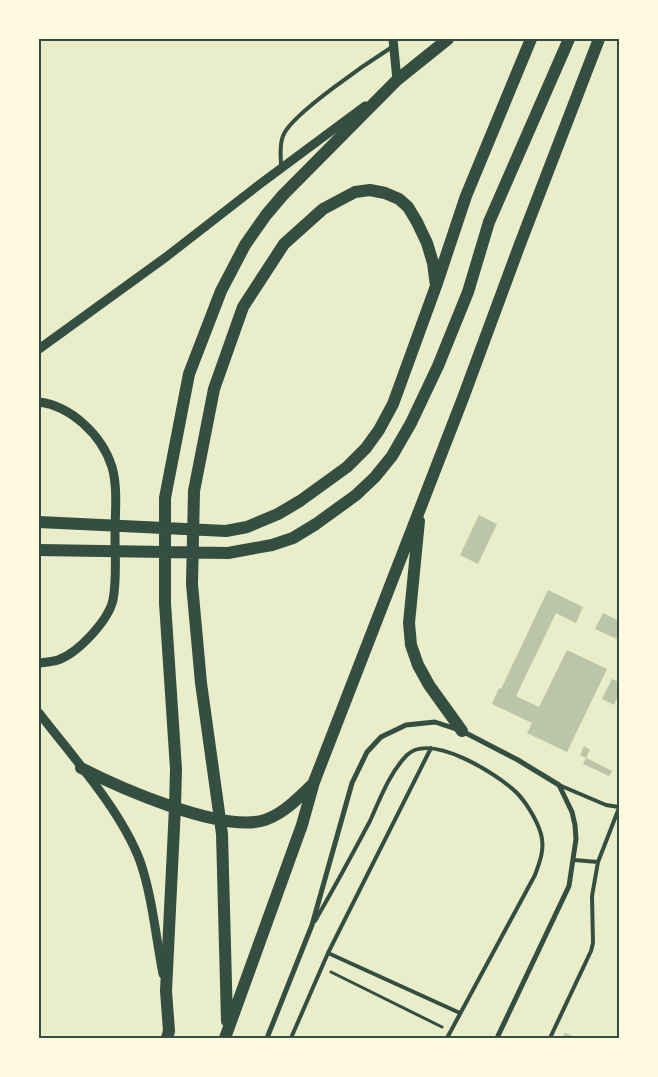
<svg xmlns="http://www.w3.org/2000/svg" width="658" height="1077" viewBox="0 0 658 1077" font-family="Montserrat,sans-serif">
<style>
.building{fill:#bcc5a7}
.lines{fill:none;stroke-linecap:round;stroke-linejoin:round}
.path{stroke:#344e41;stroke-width:3}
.service{stroke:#344e41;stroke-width:4}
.minor{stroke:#344e41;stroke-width:5}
.tertiary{stroke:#344e41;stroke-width:9}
.primary{stroke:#344e41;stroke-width:12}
.neatline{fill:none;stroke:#344e41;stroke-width:2}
</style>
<rect width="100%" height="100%" fill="#e9edc9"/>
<path class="building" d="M 479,515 L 497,524 L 478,564 L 460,555 Z
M 548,590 L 583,607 L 576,623 L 556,613 L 516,696 L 539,707 L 567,650 L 607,669 L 567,752 L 527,733 L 532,723 L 492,704 L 499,688 L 501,689 Z
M 603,613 L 619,621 L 619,640 L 595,629 Z
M 612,679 L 619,682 L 619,696 L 618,696 L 614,705 L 602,699 Z
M 584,746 L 590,750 L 586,758 L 580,755 Z
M 586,758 L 612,771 L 609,776 L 583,764 Z
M 565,1033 L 577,1038 L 562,1038 Z"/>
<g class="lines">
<path class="path" d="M 331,972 L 442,1027"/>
<path class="service" d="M 281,166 C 281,156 279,146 283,136 C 290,115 370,61 392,47
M 559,785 L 606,805 L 619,807
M 574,860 L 598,862
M 315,921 C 334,888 352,855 370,821 C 380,799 390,772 407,755 C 431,732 497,774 516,792 C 526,802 537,820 541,834 C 545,849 540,861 535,875 L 447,1038
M 328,953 L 460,1013
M 291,1038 L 328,953 L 431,748
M 550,1038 L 591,951 L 593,943 L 592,896 L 598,862 L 619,808"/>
<path class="minor" d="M 267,1038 L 312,925 L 352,783 L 367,752 L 381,737 L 406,725 L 435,722 L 462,731 L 518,760 L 559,785 L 572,812 L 575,825 L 576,839 L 569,886 L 497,1038"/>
<path class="tertiary" d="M 393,39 L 397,80
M 39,349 L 166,257 L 260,184 L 365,106
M 39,402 C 71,406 102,435 112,467 C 118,488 115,513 115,535 C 115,556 117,579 113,600 C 108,621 78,653 58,660 C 52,662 45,662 39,663
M 39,713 C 72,756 121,810 140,861 C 152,895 156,938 163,974"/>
<path class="primary" d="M 419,521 L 409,623 L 411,645 L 418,665 L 429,685 L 462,731
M 39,522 L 226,531 L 247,527 L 278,514 L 300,501 L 347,467 L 366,448 L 379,430 L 393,404 L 436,286 L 466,196 L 531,39
M 39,550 L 228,553 L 272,545 L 293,538 L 316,524 L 356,495 L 375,477 L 392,456 L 411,423 L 438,366 L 468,292 L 489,222 L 569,39
M 81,768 C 120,788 218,831 261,821 C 282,816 298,798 313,784
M 227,1021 L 222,834 L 201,683 L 192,584 L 194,491 L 214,389 L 243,307 L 284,244 L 323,209 L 355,192 L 370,190 L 385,193 L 399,199 L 408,207 L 417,222 L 427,243 L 433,263 L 436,286
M 167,1038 L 169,1031 L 166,991 L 175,807 L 176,769 L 165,603 L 165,498 L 189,374 L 221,291 L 245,245 L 266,215 L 283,195 L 397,80 L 448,39
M 225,1038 L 302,825 L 314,782 L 463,398 L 520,244 L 599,39"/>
</g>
<rect width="658" height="1077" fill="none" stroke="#fefae0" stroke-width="80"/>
<rect x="40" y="40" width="578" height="997" class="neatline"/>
</svg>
